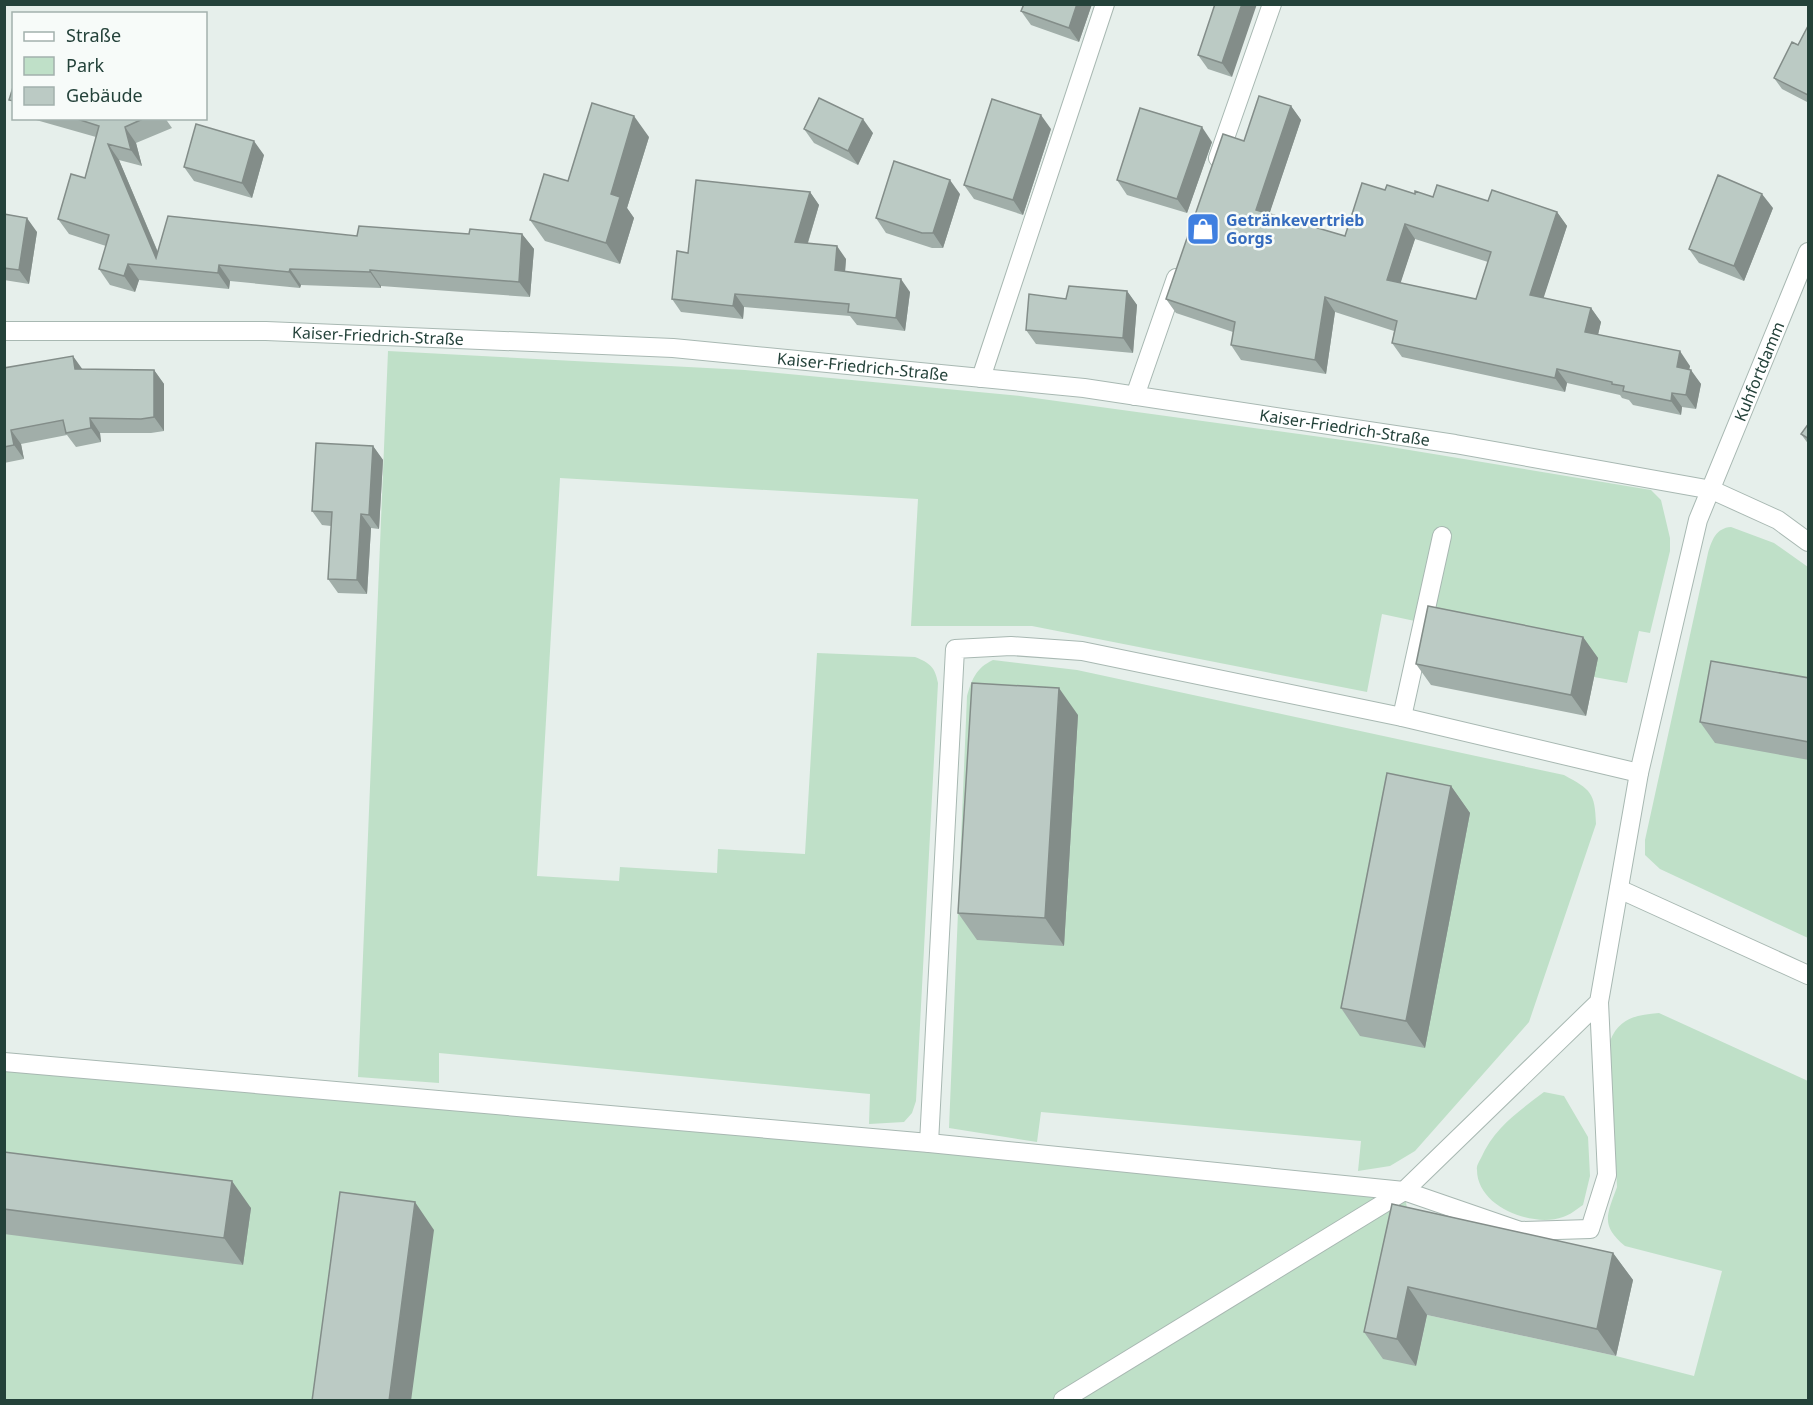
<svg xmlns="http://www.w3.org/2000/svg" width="1813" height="1405" viewBox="0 0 1813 1405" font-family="'Noto Sans',sans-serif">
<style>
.green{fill:#bfe0c8}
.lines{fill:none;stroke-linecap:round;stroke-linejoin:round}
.minor-casing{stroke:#a8b8b2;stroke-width:20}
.minor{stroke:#fff;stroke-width:18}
.wall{fill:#a1aea9;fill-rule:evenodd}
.shaded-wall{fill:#838d89}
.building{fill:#bbcac4;stroke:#838d89;stroke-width:1.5;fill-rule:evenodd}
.labels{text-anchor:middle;stroke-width:5;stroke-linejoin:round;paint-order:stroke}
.shop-label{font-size:16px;font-weight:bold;fill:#366cbe;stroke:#f7fbf9;text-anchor:start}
.street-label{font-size:16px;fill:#24423a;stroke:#f7fbf9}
</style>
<rect width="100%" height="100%" fill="#e6efeb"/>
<path class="green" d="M 388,351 L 745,370 L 1020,396 L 1379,445 L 1651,490 L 1661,500 L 1670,538 L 1670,551 L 1650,633 L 1639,631 L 1627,683 L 1594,677 L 1443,627 L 1382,614 L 1367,692 L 1032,626 L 911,626 L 918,499 L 560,478 L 537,876 L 619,881 L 620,867 L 717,873 L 718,849 L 805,854 L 817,653 L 915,657 C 930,663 935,667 938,683 L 916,1101 L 912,1113 L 904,1122 L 869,1124 L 870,1094 L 439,1053 L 439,1083 L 358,1077 Z
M 1731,527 L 1774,543 L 1808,567 L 1808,938 L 1660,869 L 1645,855 L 1645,840 L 1708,553 C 1712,540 1716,528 1731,527 Z
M 993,660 L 1077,670 L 1564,775 C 1591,790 1595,792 1596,824 L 1529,1022 L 1415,1151 L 1390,1166 L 1358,1171 L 1361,1141 L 1041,1112 L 1037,1142 L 949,1128 L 967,696 C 972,679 976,668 993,660 Z
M 1659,1013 L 1808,1081 L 1808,1400 L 5,1400 L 5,1062 L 1404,1191 L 1411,1231 L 1416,1366 L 1427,1315 L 1616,1356 L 1694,1376 L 1722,1271 L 1625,1246 C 1600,1225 1607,1215 1617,1187 L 1610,1041 C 1619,1018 1636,1015 1659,1013 Z
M 1544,1092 L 1564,1096 L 1588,1137 L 1590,1176 L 1583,1205 C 1577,1209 1570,1215 1563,1217 C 1533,1228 1477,1207 1477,1170 C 1476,1166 1479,1162 1481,1158 C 1494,1128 1519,1111 1544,1092 Z"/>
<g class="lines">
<defs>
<g id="minor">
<path d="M 1218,158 L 1272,4"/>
<path id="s1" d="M 4,331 L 266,331 L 673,348 L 1084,388 L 1455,444 L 1712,490 L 1778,520 L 1808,542"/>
<path d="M 981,378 L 1105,4"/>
<path d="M 1135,396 L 1176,278"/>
<path d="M 1402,717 L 1442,536"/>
<path d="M 1619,889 L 1808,975"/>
<path id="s2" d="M 1599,1002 L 1607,1175 L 1590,1229 L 1520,1231 L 1404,1191 L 1599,1002 L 1639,773 L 1698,520 L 1808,252"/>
<path d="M 4,1062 L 929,1143 L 1404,1191"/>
<path d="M 929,1143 L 955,649 L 1011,646 L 1082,651 L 1402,717 L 1639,773"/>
<path d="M 1063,1400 L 1404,1191"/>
</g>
</defs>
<use href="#minor" class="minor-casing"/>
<use href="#minor" class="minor"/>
</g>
<path class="wall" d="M 1024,4 L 1092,4 L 1079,42 L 1031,25 L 1021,11 Z
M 1215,4 L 1232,77 L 1208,69 L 1198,55 Z
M 1809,24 L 1809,103 L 1782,89 L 1774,78 L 1798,45 Z
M 1291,106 L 1301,120 L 1269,214 L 1345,236 L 1385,190 L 1433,197 L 1488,201 L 1557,212 L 1567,226 L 1543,298 L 1591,308 L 1601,322 L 1598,335 L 1690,366 L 1689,369 L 1701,384 L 1696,409 L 1682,407 L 1681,415 L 1633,405 L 1629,400 L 1622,398 L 1620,395 L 1567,383 L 1565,392 L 1402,357 L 1392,343 L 1394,331 L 1335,312 L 1326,374 L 1241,360 L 1231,345 L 1233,332 L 1176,313 L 1166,299 L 1244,141 ZM 1415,239 L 1488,262 L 1476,299 L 1400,283 Z
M 29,118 L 165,118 L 172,128 L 136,143 L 142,166 L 119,160 L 158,252 L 357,236 L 522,234 L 534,249 L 530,297 L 381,286 L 381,288 L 301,285 L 300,288 L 230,281 L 229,289 L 139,280 L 135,292 L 110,285 L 99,269 L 106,246 L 69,234 L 58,219 L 85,178 L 96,137 Z
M 804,129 L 873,133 L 858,165 L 814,143 Z
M 1051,129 L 1023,215 L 974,199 L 964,185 Z
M 649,137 L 627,208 L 634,218 L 620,264 L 545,241 L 530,220 Z
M 1212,142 L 1187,213 L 1127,195 L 1117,180 Z
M 264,155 L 252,198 L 194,181 L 184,167 Z
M 810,192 L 819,205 L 808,243 L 846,259 L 845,272 L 910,292 L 905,331 L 857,325 L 850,316 L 744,307 L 743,319 L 681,312 L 672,299 L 688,253 Z
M 960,194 L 943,248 L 932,248 L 886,233 L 876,218 Z
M 1773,208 L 1744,281 L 1699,263 L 1689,249 Z
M 4,214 L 37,232 L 29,284 L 4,280 Z
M 1127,291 L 1137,305 L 1133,353 L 1036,344 L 1026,330 L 1066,299 Z
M 4,368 L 154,370 L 164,384 L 164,431 L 151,433 L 100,433 L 101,442 L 76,447 L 67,435 L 21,444 L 24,459 L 4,463 Z
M 1809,423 L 1809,445 L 1801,434 Z
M 373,446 L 383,460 L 379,529 L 371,528 L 367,594 L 338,593 L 328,579 L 331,526 L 322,525 L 312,511 Z
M 1583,637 L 1598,658 L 1586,716 L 1431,685 L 1416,664 Z
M 1809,678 L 1809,760 L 1715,743 L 1700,722 Z
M 1078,715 L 1064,946 L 977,940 L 958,913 Z
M 1451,786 L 1470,813 L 1425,1048 L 1360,1036 L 1341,1008 Z
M 4,1152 L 251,1208 L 243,1265 L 4,1234 Z
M 1392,1204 L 1613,1253 L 1633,1280 L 1616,1356 L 1427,1315 L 1416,1366 L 1383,1359 L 1364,1332 Z"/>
<path class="shaded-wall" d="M 1077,4 L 1092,4 L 1079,42 L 1069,28 Z
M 1242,4 L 1257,4 L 1232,77 L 1222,63 Z
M 1291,106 L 1301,120 L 1266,224 L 1256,210 Z
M 1041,115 L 1051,129 L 1023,215 L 1013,200 Z
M 634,116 L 649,137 L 627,208 L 634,218 L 620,264 L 606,243 L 611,194 Z
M 863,119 L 873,133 L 858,165 L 848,151 Z
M 125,127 L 136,143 L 142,166 L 131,150 Z
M 1202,127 L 1212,142 L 1187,213 L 1177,199 Z
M 254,141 L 264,155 L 252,198 L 242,183 Z
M 108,144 L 119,160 L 164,267 L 156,258 Z
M 950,180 L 960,194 L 943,248 L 933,233 Z
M 810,192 L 819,205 L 804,255 L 795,242 Z
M 1762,194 L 1773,208 L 1744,281 L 1734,266 Z
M 1557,212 L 1567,226 L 1540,309 L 1530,295 Z
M 27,218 L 37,232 L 29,284 L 19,270 Z
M 1405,224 L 1415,239 L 1397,294 L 1387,280 Z
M 522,234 L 534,249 L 530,297 L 519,282 Z
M 837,246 L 846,259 L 844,284 L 835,270 Z
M 128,264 L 139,280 L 135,292 L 124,276 Z
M 219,265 L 230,281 L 229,289 L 218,273 Z
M 290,269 L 301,285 L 300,288 L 289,272 Z
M 370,270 L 381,286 L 381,288 L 370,272 Z
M 901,279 L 910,292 L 905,331 L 896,318 Z
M 1127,291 L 1137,305 L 1133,353 L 1123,338 Z
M 735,294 L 744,307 L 743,319 L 733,306 Z
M 1325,297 L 1335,312 L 1326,374 L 1315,360 Z
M 1591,308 L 1601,322 L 1595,347 L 1585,332 Z
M 1680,351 L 1690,366 L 1687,381 L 1677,367 Z
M 73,356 L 83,370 L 75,369 Z
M 1557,369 L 1567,383 L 1565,392 L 1555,378 Z
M 154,370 L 164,384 L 164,431 L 154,417 Z
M 1691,370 L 1701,384 L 1696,409 L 1686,395 Z
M 1672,393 L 1682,407 L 1681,415 L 1671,401 Z
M 90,418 L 100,433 L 101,442 L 91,428 Z
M 11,430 L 21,444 L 24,459 L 14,445 Z
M 373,446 L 383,460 L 379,529 L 369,515 Z
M 361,514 L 371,528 L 367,594 L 357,580 Z
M 1583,637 L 1598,658 L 1586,716 L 1571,695 Z
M 1059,688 L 1078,715 L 1064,946 L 1045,918 Z
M 1451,786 L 1470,813 L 1425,1048 L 1406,1021 Z
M 232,1181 L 251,1208 L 243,1265 L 224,1238 Z
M 415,1202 L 434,1230 L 411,1401 L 389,1401 Z
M 1613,1253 L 1633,1280 L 1616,1356 L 1597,1329 Z
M 1408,1287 L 1427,1315 L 1416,1366 L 1397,1339 Z"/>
<path class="building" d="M 1024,4 L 1077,4 L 1069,28 L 1021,11 Z
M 1215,4 L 1242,4 L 1222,63 L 1198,55 Z
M 1809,24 L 1809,93 L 1808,95 L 1774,78 L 1792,42 L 1798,45 Z
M 14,84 L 14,101 L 9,100 Z
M 1259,96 L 1291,106 L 1256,210 L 1345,236 L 1362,183 L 1385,190 L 1387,185 L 1415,194 L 1415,191 L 1433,197 L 1437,185 L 1488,201 L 1492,190 L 1557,212 L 1530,295 L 1591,308 L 1585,332 L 1680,351 L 1677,367 L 1691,370 L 1686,395 L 1672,393 L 1671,401 L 1623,391 L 1624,386 L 1612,384 L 1612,382 L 1557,369 L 1555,378 L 1392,343 L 1397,321 L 1325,297 L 1315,360 L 1231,345 L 1235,322 L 1166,299 L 1223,134 L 1244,141 ZM 1405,224 L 1491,252 L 1476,299 L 1387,280 Z
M 819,98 L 863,119 L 848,151 L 804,129 Z
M 992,99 L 1041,115 L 1013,200 L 964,185 Z
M 592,103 L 634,116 L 611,194 L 620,197 L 606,243 L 530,220 L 544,174 L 568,181 Z
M 1140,108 L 1202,127 L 1177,199 L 1117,180 Z
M 74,118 L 145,118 L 125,127 L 131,150 L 108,144 L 156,258 L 168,216 L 357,236 L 359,226 L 469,234 L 470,229 L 522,234 L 519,282 L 370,270 L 370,272 L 290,269 L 289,272 L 219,265 L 218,273 L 128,264 L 124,276 L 99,269 L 109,235 L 58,219 L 71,174 L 85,178 L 99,126 Z
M 196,124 L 254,141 L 242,183 L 184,167 Z
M 894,161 L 950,180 L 933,233 L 922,233 L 876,218 Z
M 1718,175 L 1762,194 L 1734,266 L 1689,249 Z
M 696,180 L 810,192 L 795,242 L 837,246 L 835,270 L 901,279 L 896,318 L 848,312 L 849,304 L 735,294 L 733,306 L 672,299 L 677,251 L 688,253 Z
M 4,214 L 27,218 L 19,270 L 4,268 Z
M 1069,286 L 1127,291 L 1123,338 L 1026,330 L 1029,294 L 1066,299 Z
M 73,356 L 75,369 L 154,370 L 154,417 L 141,419 L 90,418 L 91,428 L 66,433 L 63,420 L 11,430 L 14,445 L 4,447 L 4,368 Z
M 1809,423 L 1809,439 L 1801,434 Z
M 316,443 L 373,446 L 369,515 L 361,514 L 357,580 L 328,579 L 332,512 L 312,511 Z
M 1428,606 L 1583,637 L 1571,695 L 1416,664 Z
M 1711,661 L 1809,678 L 1809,742 L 1700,722 Z
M 972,683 L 1059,688 L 1045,918 L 958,913 Z
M 1387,773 L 1451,786 L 1406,1021 L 1341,1008 Z
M 4,1152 L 232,1181 L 224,1238 L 4,1209 Z
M 340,1192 L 415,1202 L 389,1401 L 312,1401 Z
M 1392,1204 L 1613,1253 L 1597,1329 L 1408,1287 L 1397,1339 L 1364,1332 Z"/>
<defs>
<symbol id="shop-square" viewBox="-11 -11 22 22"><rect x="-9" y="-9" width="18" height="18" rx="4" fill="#3f7fe0" stroke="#f7fbf9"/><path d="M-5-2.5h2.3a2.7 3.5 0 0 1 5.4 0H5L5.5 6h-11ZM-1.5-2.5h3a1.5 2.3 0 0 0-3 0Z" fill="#fff"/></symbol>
</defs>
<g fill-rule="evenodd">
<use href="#shop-square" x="1184" y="210" width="38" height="38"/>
</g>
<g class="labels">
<g class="shop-label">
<text x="1226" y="226">Getränkevertrieb<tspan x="1226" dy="18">Gorgs</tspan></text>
</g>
<g class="street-label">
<text dy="6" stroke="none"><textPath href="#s1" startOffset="374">Kaiser-Friedrich-Straße</textPath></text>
<text dy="6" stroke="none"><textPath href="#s1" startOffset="860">Kaiser-Friedrich-Straße</textPath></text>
<text dy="6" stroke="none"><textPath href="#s2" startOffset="1347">Kuhfortdamm</textPath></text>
<text dy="6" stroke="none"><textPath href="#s1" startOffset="1346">Kaiser-Friedrich-Straße</textPath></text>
</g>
</g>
<rect width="1813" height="1405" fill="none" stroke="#24423a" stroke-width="12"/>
<rect x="12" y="12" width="195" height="108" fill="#f7fbf9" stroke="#a3b1ad" stroke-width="1.5"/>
<rect x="24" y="32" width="30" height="9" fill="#ffffff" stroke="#a3b1ad" stroke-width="1.5"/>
<text x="66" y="42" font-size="18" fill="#24423a">Straße</text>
<rect x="24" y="57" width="30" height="18" fill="#bfe0c8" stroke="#a3b1ad" stroke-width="1.5"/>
<text x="66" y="72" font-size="18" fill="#24423a">Park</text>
<rect x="24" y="87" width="30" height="18" fill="#bbcac4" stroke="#a3b1ad" stroke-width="1.5"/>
<text x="66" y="102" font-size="18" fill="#24423a">Gebäude</text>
</svg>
